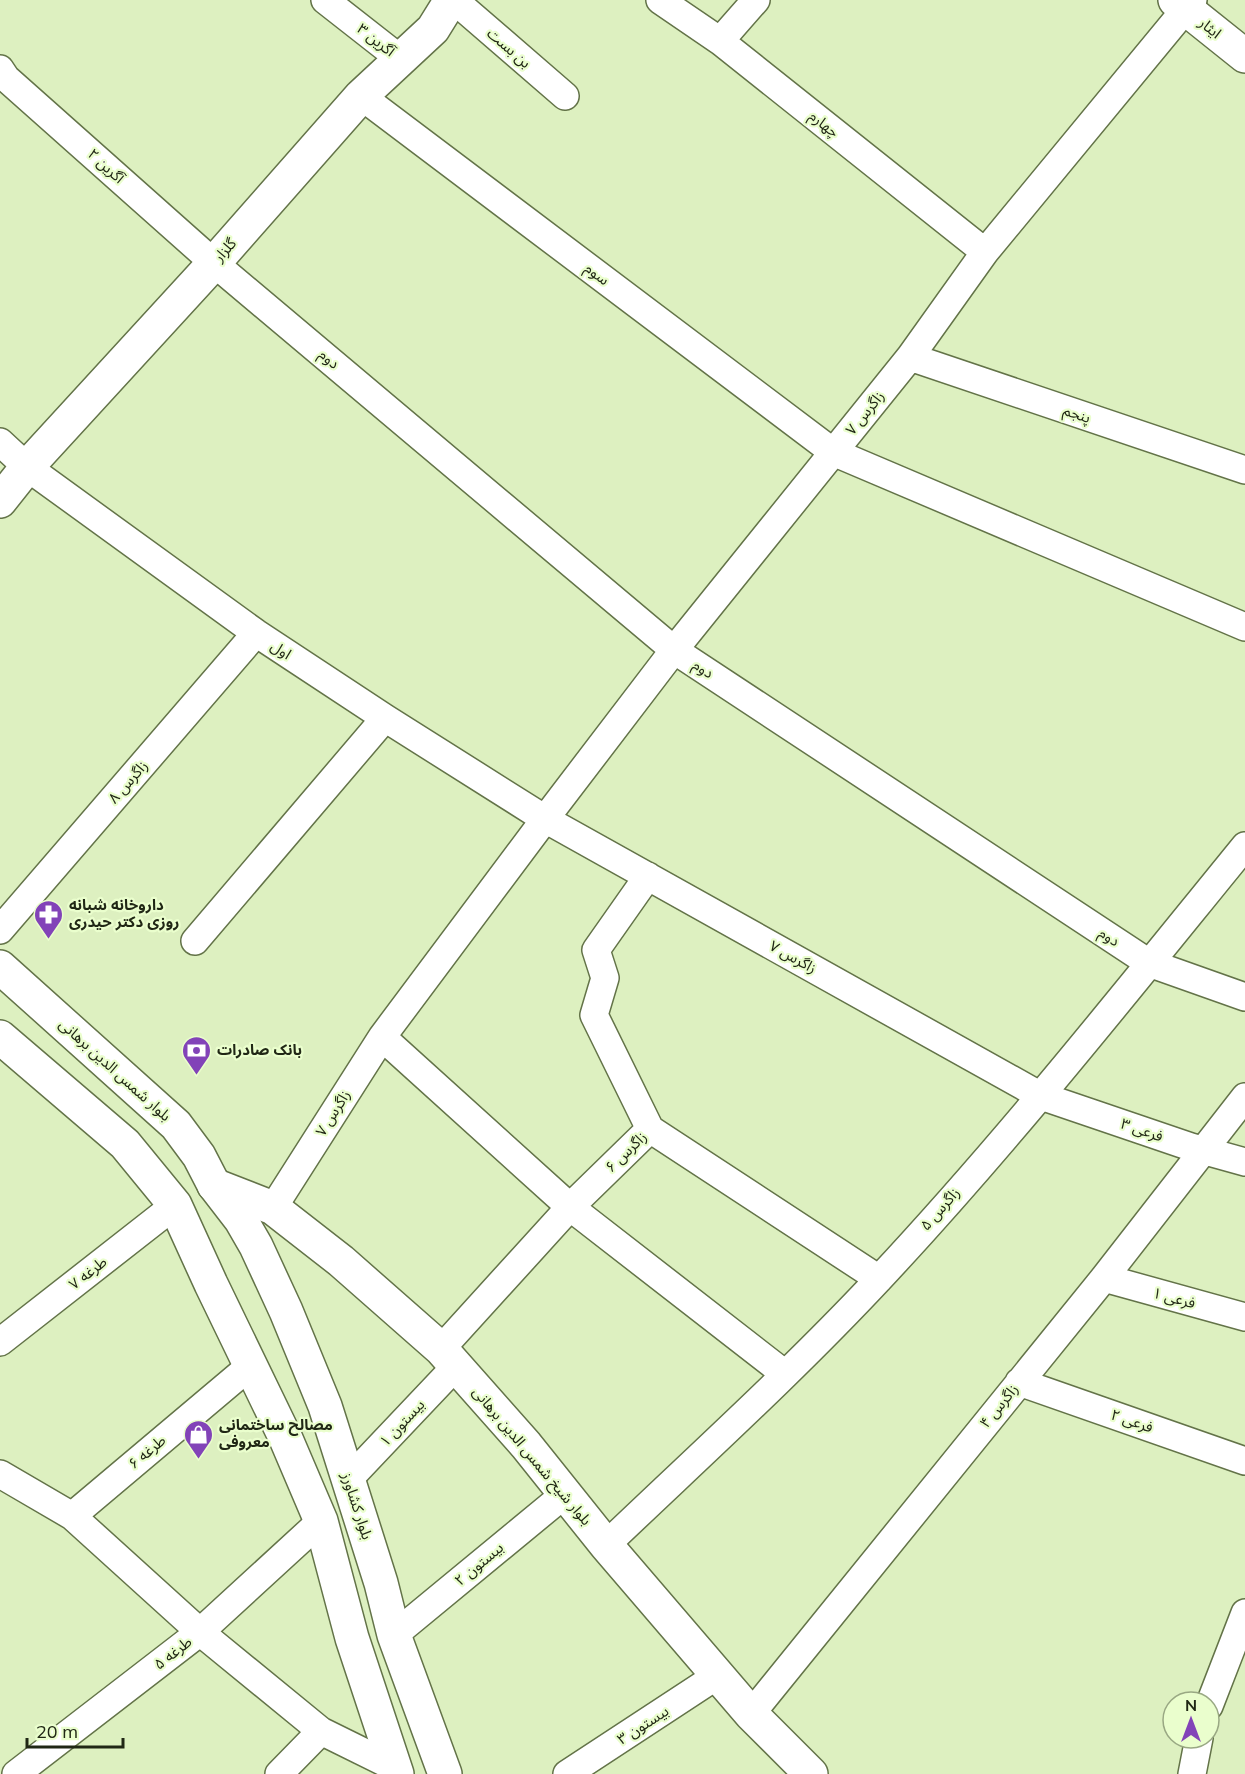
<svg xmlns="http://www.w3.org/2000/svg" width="1245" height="1774" viewBox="0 0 1245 1774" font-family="Mulish,'Noto Sans Arabic',sans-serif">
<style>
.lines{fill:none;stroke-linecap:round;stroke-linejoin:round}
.street-casing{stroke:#637348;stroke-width:30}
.secondary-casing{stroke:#637348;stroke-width:36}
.primary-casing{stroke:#637348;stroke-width:36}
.street{stroke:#fff;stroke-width:27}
.secondary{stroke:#fff;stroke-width:33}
.primary{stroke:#fff;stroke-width:33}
.labels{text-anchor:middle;stroke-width:4.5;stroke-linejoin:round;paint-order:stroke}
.street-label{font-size:15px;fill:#202715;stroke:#eafecd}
.poi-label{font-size:15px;font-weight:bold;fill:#202715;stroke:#eafecd;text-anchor:start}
</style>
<rect width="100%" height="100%" fill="#ddf0c0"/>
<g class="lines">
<defs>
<path id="street" d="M 325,0 L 399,58
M 454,0 L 565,96
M 660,0 L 720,41 L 985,252
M 720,41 L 756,0
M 0,69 L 6,78 L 214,263 L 674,650 L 1149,963 L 1245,997
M 361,96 L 833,452 L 1245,627
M 910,357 L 1245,470
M 0,442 L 27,467 L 256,633 L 385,718 L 545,819 L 1041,1096 L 1191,1147 L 1245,1162
M 648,876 L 596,950 L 605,978 L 594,1015 L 650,1129
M 0,930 L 256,633
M 195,941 L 385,718
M 382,1037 L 570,1207 L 785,1374
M 273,1208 L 382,1037 L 545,819 L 674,650 L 910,357 L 985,252 L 1193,0
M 1104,1278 L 1245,1317
M 0,1342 L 175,1205
M 441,1349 L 570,1207 L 650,1129 L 879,1279
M 1019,1382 L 1245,1461
M 0,1474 L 72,1516 L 200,1632 L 321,1731 L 394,1767
M 348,1480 L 456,1366
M 72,1516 L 250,1366
M 606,1545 C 697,1458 792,1372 879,1279 C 1008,1141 1126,992 1245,846
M 394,1635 L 565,1494
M 1209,1706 L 1245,1613
M 751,1714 L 1104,1278 L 1245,1097
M 16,1774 L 200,1632 L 321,1521
M 279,1774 L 321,1731
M 567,1774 L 718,1675
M 1192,1774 L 1199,1738"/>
<path id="secondary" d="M 1175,0 L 1245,56
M 0,501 L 27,467 L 214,263 L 361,96 L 433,29 L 451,0
M 214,1185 L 273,1208 L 341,1261 L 441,1349 L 526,1445 L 606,1545 L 751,1714 L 811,1774"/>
<path id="primary" d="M 0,967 L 176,1125 L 199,1156 L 214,1185 L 241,1220 L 256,1246 L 286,1311 L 325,1406 L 381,1583 L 394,1635 L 445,1774
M 0,1037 L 125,1144 L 175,1205 L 211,1284 L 286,1439 L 321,1521 L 352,1638 L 397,1774"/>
</defs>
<use href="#street" class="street-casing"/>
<use href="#secondary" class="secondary-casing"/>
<use href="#primary" class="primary-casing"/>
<use href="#street" class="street"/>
<use href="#secondary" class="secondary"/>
<use href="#primary" class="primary"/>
</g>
<defs>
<symbol id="pharmacy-pin" viewBox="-11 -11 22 30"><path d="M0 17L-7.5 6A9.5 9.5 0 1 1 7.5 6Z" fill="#8243b8" stroke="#eafecd"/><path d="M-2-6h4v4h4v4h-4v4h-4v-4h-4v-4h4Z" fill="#fff"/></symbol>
<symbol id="bank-pin" viewBox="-11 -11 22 30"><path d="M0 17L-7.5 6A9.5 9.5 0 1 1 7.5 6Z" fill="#8243b8" stroke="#eafecd"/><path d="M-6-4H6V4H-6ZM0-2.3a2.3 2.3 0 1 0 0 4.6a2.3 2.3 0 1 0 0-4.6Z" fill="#fff"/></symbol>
<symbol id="shop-pin" viewBox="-11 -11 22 30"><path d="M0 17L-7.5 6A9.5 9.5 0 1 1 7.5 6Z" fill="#8243b8" stroke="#eafecd"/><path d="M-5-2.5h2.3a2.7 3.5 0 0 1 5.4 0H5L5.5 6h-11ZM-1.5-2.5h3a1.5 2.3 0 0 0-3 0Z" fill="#fff"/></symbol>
</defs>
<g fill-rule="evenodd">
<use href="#pharmacy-pin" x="32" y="898" width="33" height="45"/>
<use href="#bank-pin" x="180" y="1034" width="33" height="45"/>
<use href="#shop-pin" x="182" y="1418" width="33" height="45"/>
</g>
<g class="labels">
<g class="street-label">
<text transform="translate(1210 28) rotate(39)" y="5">ایثار</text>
<text transform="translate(376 40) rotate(38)" y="5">آگرین ۳</text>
<text transform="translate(509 48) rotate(41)" y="5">بن بست</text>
<text transform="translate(824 124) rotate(38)" y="5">چهارم</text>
<text transform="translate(106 166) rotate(42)" y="5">آگرین ۲</text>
<text transform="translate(225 250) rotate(-48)" y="5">گلزار</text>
<text transform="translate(597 274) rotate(37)" y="5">سوم</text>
<text transform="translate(329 359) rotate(40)" y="5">دوم</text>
<text transform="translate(865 413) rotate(-51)" y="5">زاگرس ۷</text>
<text transform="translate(1077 414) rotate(19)" y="5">پنجم</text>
<text transform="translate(281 650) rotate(33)" y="5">اول</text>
<text transform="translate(703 669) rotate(33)" y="5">دوم</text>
<text transform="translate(128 782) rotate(-49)" y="5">زاگرس ۸</text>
<text transform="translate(1109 937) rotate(33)" y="5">دوم</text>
<text transform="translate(793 957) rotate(29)" y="5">زاگرس ۷</text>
<text transform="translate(115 1070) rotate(42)" y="5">بلوار شمس الدین برهانی</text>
<text transform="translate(333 1113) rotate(-58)" y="5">زاگرس ۷</text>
<text transform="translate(1142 1130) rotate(19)" y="5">فرعی ۳</text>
<text transform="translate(626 1152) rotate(-44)" y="5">زاگرس ۶</text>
<text transform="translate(940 1209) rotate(-49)" y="5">زاگرس ۵</text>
<text transform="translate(88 1273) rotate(-38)" y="5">طرغه ۷</text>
<text transform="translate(1174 1298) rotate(15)" y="5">فرعی ۱</text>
<text transform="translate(999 1406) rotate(-51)" y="5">۴ زاگرس</text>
<text transform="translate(1132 1421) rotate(19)" y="5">فرعی ۲</text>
<text transform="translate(402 1423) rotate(-47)" y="5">بیستون ۱</text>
<text transform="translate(147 1452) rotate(-40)" y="5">طرغه ۶</text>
<text transform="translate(532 1456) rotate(50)" y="5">بلوار شیخ شمس الدین برهانی</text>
<text transform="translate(357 1506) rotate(72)" y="5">بلوار کشاورز</text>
<text transform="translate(479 1564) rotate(-40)" y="5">بیستون ۲</text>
<text transform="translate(173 1653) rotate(-38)" y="5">طرغه ۵</text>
<text transform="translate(643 1725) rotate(-33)" y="5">بیستون ۳</text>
</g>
<g class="poi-label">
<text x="69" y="910">داروخانه شبانه<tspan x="69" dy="17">روزی دکتر حیدری</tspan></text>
<text x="217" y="1055">بانک صادرات</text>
<text x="219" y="1430">مصالح ساختمانی<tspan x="219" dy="17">معروفی</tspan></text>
</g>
</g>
<g transform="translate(1191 1720)"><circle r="28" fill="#eafecd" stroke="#99a883" stroke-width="1.5"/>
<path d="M0-4.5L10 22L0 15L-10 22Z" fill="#8243b8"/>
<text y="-9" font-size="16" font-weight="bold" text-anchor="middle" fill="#202715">N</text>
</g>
<path d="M27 1738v9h96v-9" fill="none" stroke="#202715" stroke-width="3"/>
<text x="36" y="1738" font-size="18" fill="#202715" stroke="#eafecd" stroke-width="4.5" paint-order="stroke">20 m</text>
</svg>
